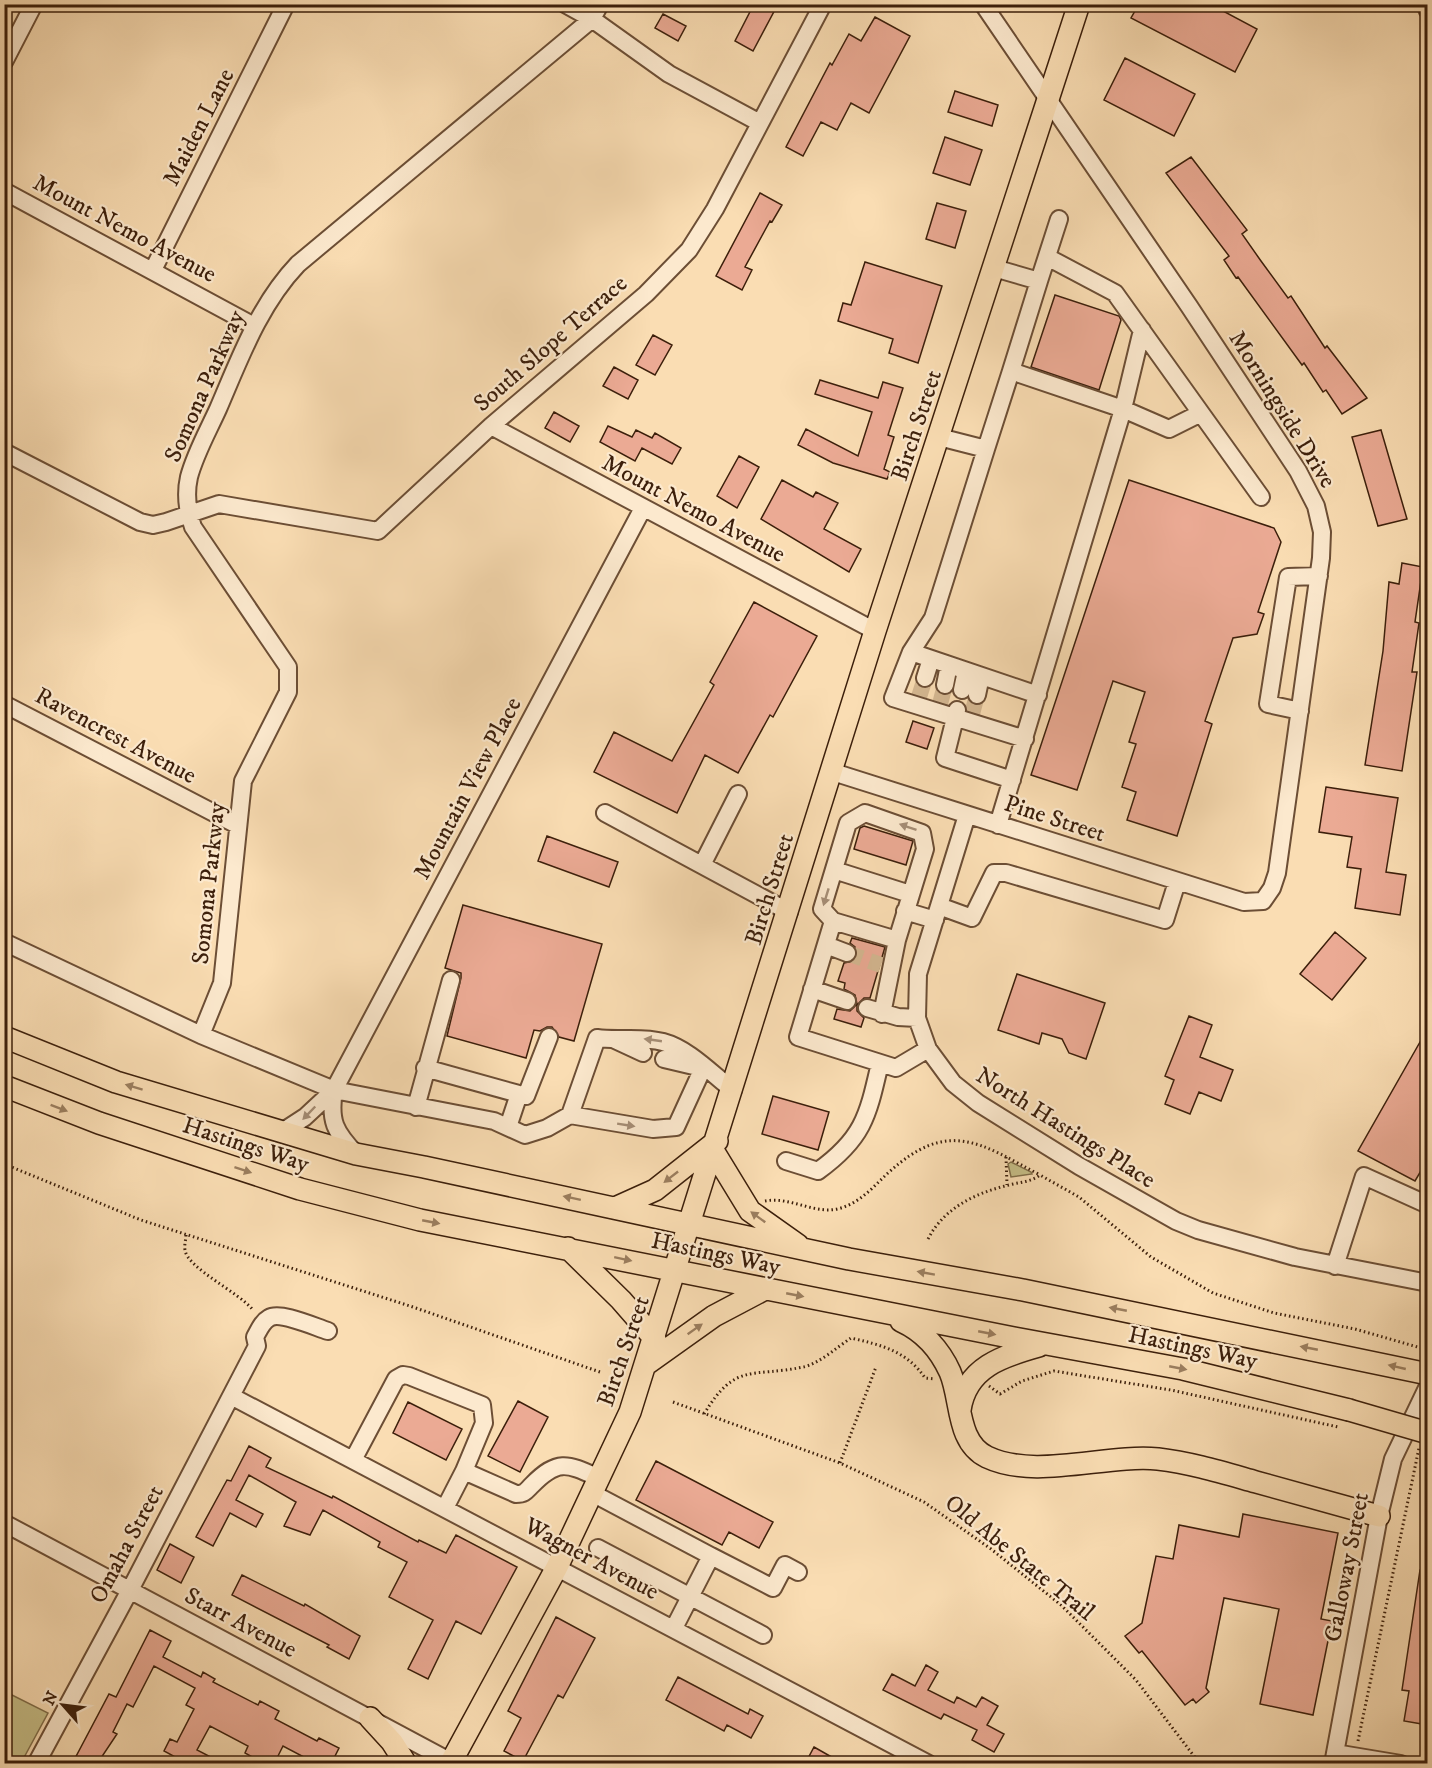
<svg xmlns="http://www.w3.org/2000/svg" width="1432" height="1768" viewBox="0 0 1432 1768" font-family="'IM FELL DW Pica',serif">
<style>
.green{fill:#c6be87;stroke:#816e49;stroke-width:1.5}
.building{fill:#ebaa94;stroke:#3c1f0b;stroke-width:1.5}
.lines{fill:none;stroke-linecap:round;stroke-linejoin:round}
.minor-tunnel{stroke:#d4b791;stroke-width:16;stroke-dasharray:16 8;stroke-linecap:butt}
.minor-casing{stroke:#6c4e35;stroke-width:20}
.major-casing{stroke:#3c1f0b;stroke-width:24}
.path{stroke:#3c1f0b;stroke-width:3;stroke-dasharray:1.5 3;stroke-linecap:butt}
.minor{stroke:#fce9ce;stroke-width:16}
.major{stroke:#faddb3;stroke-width:21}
.major-bridge-casing{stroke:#3c1f0b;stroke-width:24;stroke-linecap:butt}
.path-bridge{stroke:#3c1f0b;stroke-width:3;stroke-dasharray:1.5 3;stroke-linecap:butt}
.major-bridge{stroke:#faddb3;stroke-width:21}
.oneway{fill:#a68e76}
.oneway2{fill:#9b7e5f}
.labels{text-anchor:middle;stroke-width:4.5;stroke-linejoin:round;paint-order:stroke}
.street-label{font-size:24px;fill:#3c1f0b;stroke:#fce9ce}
</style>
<rect width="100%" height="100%" fill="#faddb3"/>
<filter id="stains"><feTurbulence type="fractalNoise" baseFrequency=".00333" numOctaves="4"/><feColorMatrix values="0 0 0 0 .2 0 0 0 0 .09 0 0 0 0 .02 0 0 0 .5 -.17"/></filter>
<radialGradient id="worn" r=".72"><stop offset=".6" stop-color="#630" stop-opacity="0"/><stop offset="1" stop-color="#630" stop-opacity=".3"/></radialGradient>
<path class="green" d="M 1011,1162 L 1031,1172 L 1032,1174 L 1011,1177 L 1008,1164 Z
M 4,1691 L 48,1713 L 21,1763 L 5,1763 Z"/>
<path class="building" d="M 754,4 L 778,4 L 753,51 L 735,41 Z
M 1139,4 L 1210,4 L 1257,29 L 1235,72 L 1131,18 Z
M 663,14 L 686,26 L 678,41 L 655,28 Z
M 875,17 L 910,36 L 869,113 L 851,103 L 837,130 L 821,122 L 803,156 L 786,147 L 830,63 L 832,65 L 849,34 L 861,41 Z
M 1125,58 L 1195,94 L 1174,136 L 1104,100 Z
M 955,91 L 998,105 L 992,126 L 948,112 Z
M 945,137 L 982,150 L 970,185 L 933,173 Z
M 1191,157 L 1247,230 L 1242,234 L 1261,261 L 1288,298 L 1291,296 L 1325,348 L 1327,346 L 1367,398 L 1342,414 L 1326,390 L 1323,392 L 1304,363 L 1302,365 L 1238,277 L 1236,278 L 1224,260 L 1229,256 L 1166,173 Z
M 760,193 L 782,205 L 772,222 L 770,221 L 745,267 L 752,270 L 742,290 L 716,276 Z
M 937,203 L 966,211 L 955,248 L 926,239 Z
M 865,262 L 942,286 L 918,363 L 889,353 L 893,339 L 838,321 L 843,303 L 851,305 Z
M 1055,295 L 1119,316 L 1121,320 L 1099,390 L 1031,367 Z
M 653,335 L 672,345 L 655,375 L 636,365 Z
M 614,367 L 638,380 L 628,399 L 603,386 Z
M 820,380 L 878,398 L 883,382 L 903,388 L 888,435 L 894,437 L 884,469 L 890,472 L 887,479 L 833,463 L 798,445 L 806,429 L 858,456 L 872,412 L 815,394 Z
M 554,412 L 579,426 L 570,442 L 545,428 Z
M 608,426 L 632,437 L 636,430 L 652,438 L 655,433 L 681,448 L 672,464 L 642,448 L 635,461 L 600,442 Z
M 1381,430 L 1407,519 L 1378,526 L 1352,437 Z
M 739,456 L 759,467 L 737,508 L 717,496 Z
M 782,480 L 813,497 L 816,492 L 838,503 L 824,529 L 861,549 L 849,572 L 761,519 Z
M 1129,480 L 1274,528 L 1281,542 L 1258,612 L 1264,614 L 1257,634 L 1233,638 L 1205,721 L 1212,724 L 1177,836 L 1127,820 L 1136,792 L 1122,787 L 1136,744 L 1129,742 L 1145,692 L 1113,681 L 1077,790 L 1031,775 Z
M 1402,563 L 1423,567 L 1415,622 L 1419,623 L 1412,672 L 1417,672 L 1402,771 L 1365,765 L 1383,651 L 1389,582 L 1399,584 Z
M 754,602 L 817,636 L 773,717 L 770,715 L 738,773 L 705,755 L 677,813 L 594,772 L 614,732 L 672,761 L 714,685 L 710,682 Z
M 913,721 L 934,728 L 927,749 L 906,742 Z
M 1326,787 L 1398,798 L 1386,872 L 1406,875 L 1400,915 L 1355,908 L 1361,869 L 1347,867 L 1352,837 L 1319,832 Z
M 864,826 L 913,841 L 906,865 L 854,849 L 860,828 Z
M 547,836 L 618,862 L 609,887 L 538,861 Z
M 463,905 L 602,944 L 574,1041 L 559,1037 L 552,1027 L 547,1027 L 540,1031 L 534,1030 L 526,1058 L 447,1036 L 461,978 L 461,973 L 445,968 Z
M 1335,932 L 1366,958 L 1332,1000 L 1300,974 Z
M 852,938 L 885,947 L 870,998 L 864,998 L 857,1005 L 857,1011 L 864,1018 L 861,1027 L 834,1019 L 837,1009 L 850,1011 L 857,1004 L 855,995 L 844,989 L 845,983 L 838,981 L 844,963 L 853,961 L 857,956 L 855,947 L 850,943 Z
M 1017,974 L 1105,1003 L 1086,1059 L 1069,1053 L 1062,1039 L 1042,1033 L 1039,1044 L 998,1030 Z
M 1189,1016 L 1212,1025 L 1200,1057 L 1233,1070 L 1221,1101 L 1199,1092 L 1190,1114 L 1165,1104 L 1174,1080 L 1165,1076 Z
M 1428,1028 L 1428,1159 L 1415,1181 L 1358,1151 Z
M 773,1096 L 829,1112 L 818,1150 L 762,1134 Z
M 518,1401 L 548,1417 L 520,1472 L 488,1456 Z
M 408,1402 L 462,1429 L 446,1460 L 393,1433 Z
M 249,1446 L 271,1458 L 266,1467 L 332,1498 L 333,1496 L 418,1542 L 419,1540 L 446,1553 L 456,1535 L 517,1567 L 481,1634 L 456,1621 L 428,1679 L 408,1669 L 433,1620 L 389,1597 L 407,1562 L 378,1547 L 380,1542 L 323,1510 L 310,1535 L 284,1526 L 296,1502 L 249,1475 L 236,1500 L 263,1514 L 256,1527 L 230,1513 L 213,1546 L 196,1537 L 227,1480 L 231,1481 Z
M 656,1461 L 773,1522 L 759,1548 L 729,1532 L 722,1545 L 636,1500 Z
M 1243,1514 L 1338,1533 L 1321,1619 L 1332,1621 L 1313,1715 L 1260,1704 L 1279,1609 L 1224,1598 L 1206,1688 L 1209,1692 L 1196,1703 L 1193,1699 L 1185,1705 L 1142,1651 L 1139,1653 L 1125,1636 L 1142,1623 L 1156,1556 L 1173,1559 L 1179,1525 L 1239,1537 Z
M 170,1544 L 194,1557 L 181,1583 L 157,1570 Z
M 1420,1570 L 1428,1571 L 1428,1725 L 1404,1721 L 1409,1691 L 1402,1690 Z
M 242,1575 L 304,1606 L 305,1604 L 360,1636 L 349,1659 L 327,1647 L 329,1645 L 232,1595 Z
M 556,1617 L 595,1638 L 563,1698 L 558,1695 L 523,1761 L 504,1751 L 521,1718 L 508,1711 Z
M 150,1630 L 171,1641 L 163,1657 L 201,1677 L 203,1672 L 215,1679 L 213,1682 L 258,1705 L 260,1701 L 279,1711 L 275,1719 L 317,1741 L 319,1738 L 339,1748 L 331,1764 L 317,1764 L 283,1746 L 274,1764 L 265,1764 L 245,1753 L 248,1746 L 210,1726 L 197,1750 L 224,1764 L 188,1764 L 164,1751 L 170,1739 L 177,1742 L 194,1709 L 186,1705 L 195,1688 L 154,1666 L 133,1707 L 127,1704 L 113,1732 L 117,1734 L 97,1764 L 72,1764 L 109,1694 L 116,1697 Z
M 926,1665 L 938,1672 L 928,1690 L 954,1703 L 957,1697 L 976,1707 L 982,1697 L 998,1706 L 987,1725 L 1004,1734 L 994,1752 L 972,1740 L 977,1730 L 944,1714 L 941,1719 L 883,1690 L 892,1674 L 915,1686 Z
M 678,1677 L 748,1714 L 750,1709 L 763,1716 L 751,1738 L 727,1725 L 724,1731 L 666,1700 Z
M 814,1747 L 844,1764 L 805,1764 Z"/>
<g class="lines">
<path class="minor-tunnel" d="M 919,697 L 925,678
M 940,704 L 945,685
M 972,714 L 977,695
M 847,953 L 881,965"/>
<defs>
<path id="minor" d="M 565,4 L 592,19 L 669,74 L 760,123
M 1425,4 L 1428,11
M 4,62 L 34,4
M 4,191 L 254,326
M 1047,257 L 1115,293 L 1261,497
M 994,268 L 1039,281 L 1011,371 L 1123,409 L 998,825
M 153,270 L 286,4
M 1039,281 L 1059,219
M 1142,330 L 1123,409 L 1169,429 L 1201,413
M 491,426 L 875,631
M 939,437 L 986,449 L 1011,371
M 986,449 L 933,618 L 911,652 L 893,698 L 1025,739
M 4,452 L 140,522 L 153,525 L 166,522 L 219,504 L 378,531 L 491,426 L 646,294 L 689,250 L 715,209 L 823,4
M 911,652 L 1038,695
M 925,678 L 931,659
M 945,685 L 949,665
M 962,690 L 966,671
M 977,695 L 981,676
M 4,704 L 237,825
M 957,710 L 945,758 L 1012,780
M 1300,711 L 1268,704 L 1288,577 L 1319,576
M 833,772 L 1244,902 L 1263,901 L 1272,888 L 1277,873 L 1321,558 L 1322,532 L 1316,506 L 1298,471 L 1189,306 L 983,4
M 605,813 L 789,912
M 967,815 L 918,974 L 917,1018 L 928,1049 L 953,1083 L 978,1103 L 1079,1166 L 1176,1221 L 1198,1230 L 1295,1257 L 1428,1283
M 702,865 L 738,794
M 834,870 L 910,894
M 939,906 L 972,918 L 994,873 L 1006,873 L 1165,920 L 1177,882
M 905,911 L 935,920
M 833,921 L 822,909 L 848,823 L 865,813 L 922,833 L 925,849 L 897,940 L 833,921 L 798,1037 L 896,1068 L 928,1049
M 4,942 L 201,1035 L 334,1090 L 494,1121 L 525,1135 L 547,1128 L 570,1115
M 826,945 L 847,953
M 812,989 L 847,1001
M 867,1008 L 898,1017 L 917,1018
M 882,1014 L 897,940
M 201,1035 L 222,983 L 243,781 L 288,692 L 288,667 L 193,527 C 187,510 185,495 189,477 C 195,454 208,431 218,409 C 240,358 259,305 298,264 L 592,19 L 600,4
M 615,1040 L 643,1053
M 664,1059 L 702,1068
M 425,1068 L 526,1096 L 549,1037
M 703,1068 L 676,1127 L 653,1129 L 570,1115 L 597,1038 C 619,1041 641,1036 663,1042 C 689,1049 712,1074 733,1090
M 416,1107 L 451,980
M 508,1127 L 519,1094
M 282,1132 L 305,1117 L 334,1090
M 356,1154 C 335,1132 329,1121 334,1090 L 643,508
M 786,1161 L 818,1171 C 864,1138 868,1115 880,1063
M 1335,1266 L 1364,1176 L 1428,1205
M 231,1396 L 929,1764
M 353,1460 L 396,1379 L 403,1375 L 409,1376 L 482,1405 L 484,1423 L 464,1471
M 592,1493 L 711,1556 L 674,1628
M 445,1508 L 464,1471 L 516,1494 C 525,1494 526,1491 532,1485 C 558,1458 568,1464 599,1478
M 4,1523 L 455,1764
M 598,1548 L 763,1635
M 711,1556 L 773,1588 L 785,1565 L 798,1572
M 1335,1753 L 1401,1764
M 36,1764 L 130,1590 L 257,1346 L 255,1337 C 259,1330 262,1322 269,1318 C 280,1311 315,1327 328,1331
M 1333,1764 L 1379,1516 L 1393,1459 L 1428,1386"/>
<path id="major" d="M 4,1037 L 116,1082 L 356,1154 L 424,1167 L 849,1259 L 1023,1290 L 1428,1374
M 4,1086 L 99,1123 L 300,1189 L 420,1220 L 1014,1338 L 1183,1369 L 1349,1410
M 714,1152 L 750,1211 L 798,1245
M 615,1208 L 655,1190 L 717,1141
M 568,1248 L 621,1300 L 655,1339
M 901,1321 C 923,1331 940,1350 950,1372 C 962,1400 956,1442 987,1457 C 1036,1480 1105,1454 1158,1459 C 1192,1463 1224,1473 1256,1482 C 1297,1493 1338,1505 1379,1516
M 648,1363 L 714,1316 L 765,1289
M 960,1410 C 966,1367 1003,1356 1039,1346
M 370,1718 L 392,1742 L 406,1764
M 450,1764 L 557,1567 L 630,1412 L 875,631 L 1079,4"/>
</defs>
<use href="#minor" class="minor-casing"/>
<use href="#major" class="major-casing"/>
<path class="path" d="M 1006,1157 L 1007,1185
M 4,1164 L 141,1220 L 410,1306 L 600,1372
M 765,1201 C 791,1196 816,1216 841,1208 C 861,1202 874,1186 888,1173 C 948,1118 980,1143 1040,1175
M 186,1235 C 186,1240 184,1245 185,1250 C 187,1268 240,1293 253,1310
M 928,1239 C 944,1208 975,1193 1009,1185 C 1020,1182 1031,1182 1040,1175 L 1079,1197 L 1151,1257 L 1213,1293 L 1274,1313 L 1355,1329 L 1428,1350
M 989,1386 L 1000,1394 L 1022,1381 L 1054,1371 L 1171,1390 L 1338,1427
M 673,1402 L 840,1463 L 924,1502 L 991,1549 L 1061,1605 L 1136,1680 L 1200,1764
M 704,1414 C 736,1361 752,1378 803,1367 C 819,1364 837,1347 851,1338 C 881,1345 907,1351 925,1378 L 935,1379
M 840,1463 L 876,1367
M 1358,1741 L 1419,1448"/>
<use href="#minor" class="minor"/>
<use href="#major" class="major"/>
<defs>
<path id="major-bridge" d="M 1349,1410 L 1428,1433"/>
</defs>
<use href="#major-bridge" class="major-bridge-casing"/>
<path class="path-bridge" d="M 1420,1451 L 1428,1454"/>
<use href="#major-bridge" class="major-bridge"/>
</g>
<defs><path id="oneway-solid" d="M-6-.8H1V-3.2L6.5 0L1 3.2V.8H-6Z" transform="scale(1.5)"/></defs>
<g class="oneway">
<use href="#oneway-solid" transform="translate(908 827) rotate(-161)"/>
<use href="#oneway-solid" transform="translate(826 897) rotate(107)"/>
<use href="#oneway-solid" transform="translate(653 1040) rotate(-172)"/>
<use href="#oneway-solid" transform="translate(309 1113) rotate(134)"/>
<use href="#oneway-solid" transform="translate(626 1125) rotate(9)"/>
</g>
<g class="oneway2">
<use href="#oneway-solid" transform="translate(134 1087) rotate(-163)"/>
<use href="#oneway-solid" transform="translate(59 1108) rotate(21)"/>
<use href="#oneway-solid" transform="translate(243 1170) rotate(18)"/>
<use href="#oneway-solid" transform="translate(671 1177) rotate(142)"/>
<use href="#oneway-solid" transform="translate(572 1198) rotate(-168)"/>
<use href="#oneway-solid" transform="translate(758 1217) rotate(-144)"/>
<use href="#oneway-solid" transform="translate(431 1222) rotate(11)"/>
<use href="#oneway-solid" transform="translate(623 1259) rotate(12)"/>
<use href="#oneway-solid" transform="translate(926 1273) rotate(-170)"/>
<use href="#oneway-solid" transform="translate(795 1295) rotate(11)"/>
<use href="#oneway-solid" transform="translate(1118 1309) rotate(-169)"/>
<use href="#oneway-solid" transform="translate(695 1329) rotate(-35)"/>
<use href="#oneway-solid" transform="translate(987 1333) rotate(11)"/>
<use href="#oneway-solid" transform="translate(1309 1348) rotate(-169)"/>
<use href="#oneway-solid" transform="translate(1397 1367) rotate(-167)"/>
<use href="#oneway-solid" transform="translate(1178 1368) rotate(11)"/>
</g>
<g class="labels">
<g class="street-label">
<text transform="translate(198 127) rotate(-63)" y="8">Maiden Lane</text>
<text transform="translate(125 228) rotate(28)" y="8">Mount Nemo Avenue</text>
<text transform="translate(550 343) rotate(-41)" y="8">South Slope Terrace</text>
<text transform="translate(204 386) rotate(-66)" y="8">Somona Parkway</text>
<text transform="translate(1283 409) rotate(58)" y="8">Morningside Drive</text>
<text transform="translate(916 425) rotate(-72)" y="8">Birch Street</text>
<text transform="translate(694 508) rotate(28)" y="8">Mount Nemo Avenue</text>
<text transform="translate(116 735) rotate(28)" y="8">Ravencrest Avenue</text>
<text transform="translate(467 788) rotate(-62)" y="8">Mountain View Place</text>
<text transform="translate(1055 818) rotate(18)" y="8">Pine Street</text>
<text transform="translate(208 883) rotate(-84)" y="8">Somona Parkway</text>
<text transform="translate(769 889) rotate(-73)" y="8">Birch Street</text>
<text transform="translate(1066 1127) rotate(32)" y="8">North Hastings Place</text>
<text transform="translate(246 1144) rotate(18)" y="8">Hastings Way</text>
<text transform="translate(716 1253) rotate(12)" y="8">Hastings Way</text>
<text transform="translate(1193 1347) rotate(12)" y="8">Hastings Way</text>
<text transform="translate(623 1351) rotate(-71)" y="8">Birch Street</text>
<text transform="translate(126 1544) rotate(-62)" y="8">Omaha Street</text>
<text transform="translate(1020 1557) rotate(39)" y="8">Old Abe State Trail</text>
<text transform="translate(592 1558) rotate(28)" y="8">Wagner Avenue</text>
<text transform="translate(1346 1567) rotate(-79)" y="8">Galloway Street</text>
<text transform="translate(241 1622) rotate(28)" y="8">Starr Avenue</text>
</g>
</g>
<rect width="1432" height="1768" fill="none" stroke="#faddb3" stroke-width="24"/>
<rect x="6" y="6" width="1420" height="1756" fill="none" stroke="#3c1f0b" stroke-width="3"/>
<rect x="12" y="12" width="1408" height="1744" fill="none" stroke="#3c1f0b" stroke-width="1.5"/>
<g transform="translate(63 1705) rotate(298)" stroke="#fce9ce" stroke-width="4.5" paint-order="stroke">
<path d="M0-4.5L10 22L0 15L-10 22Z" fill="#3c1f0b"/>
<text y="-9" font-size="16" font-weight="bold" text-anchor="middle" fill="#3c1f0b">N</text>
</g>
<rect width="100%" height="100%" filter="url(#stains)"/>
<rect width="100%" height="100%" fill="url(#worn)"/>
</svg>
